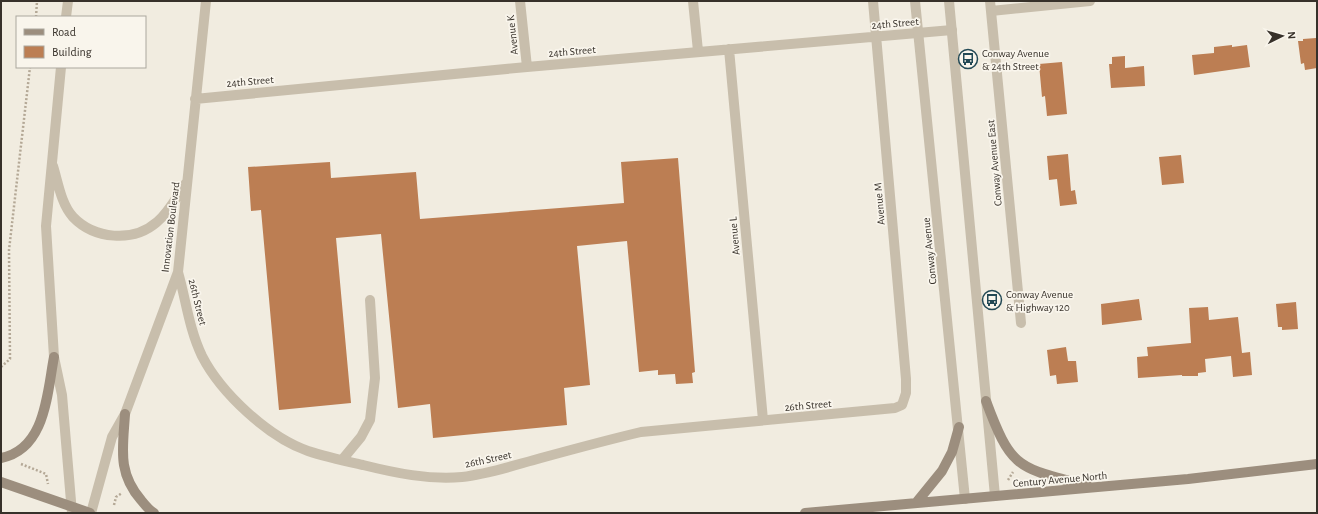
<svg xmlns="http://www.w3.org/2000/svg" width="1318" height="514" viewBox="0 0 1318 514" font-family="'Alegreya Sans',sans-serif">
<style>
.building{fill:#bc7e53}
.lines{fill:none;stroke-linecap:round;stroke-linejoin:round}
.path{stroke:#b4a896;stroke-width:2.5;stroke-dasharray:2 2;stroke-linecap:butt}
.minor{stroke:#c8beac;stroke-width:10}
.tertiary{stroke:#c8beac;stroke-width:10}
.secondary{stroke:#9c8e7e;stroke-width:10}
.labels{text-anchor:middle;stroke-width:3.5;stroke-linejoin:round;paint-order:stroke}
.street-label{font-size:11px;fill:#37312a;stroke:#f9f5ec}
.poi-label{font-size:11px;fill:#37312a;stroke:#f9f5ec;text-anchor:start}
</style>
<rect width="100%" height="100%" fill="#f1ece0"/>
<path class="building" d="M 1316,38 L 1317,68 L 1305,70 L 1304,63 L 1301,64 L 1298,41 L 1303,41 L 1303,39 Z
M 1232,45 L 1232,47 L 1247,45 L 1250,67 L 1194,75 L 1192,55 L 1214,53 L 1214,47 Z
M 1125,56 L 1125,68 L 1144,66 L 1145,86 L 1111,88 L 1109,64 L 1112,64 L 1112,57 Z
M 1062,62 L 1067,114 L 1047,116 L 1045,96 L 1042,97 L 1039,64 Z
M 1068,154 L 1071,191 L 1075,190 L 1077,204 L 1060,206 L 1057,179 L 1049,180 L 1047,156 Z
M 1181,155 L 1184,183 L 1162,185 L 1159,157 Z
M 678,158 L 695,372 L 692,373 L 693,383 L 676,384 L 675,374 L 658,375 L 658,370 L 639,372 L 627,241 L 577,246 L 590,385 L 564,388 L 567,425 L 433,438 L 430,404 L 398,408 L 381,234 L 336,238 L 351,403 L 279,410 L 261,210 L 251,211 L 248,167 L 330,162 L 331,178 L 416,172 L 420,219 L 624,203 L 621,162 Z
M 1139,299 L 1142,320 L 1102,325 L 1101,304 Z
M 1296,302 L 1298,329 L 1282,330 L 1282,327 L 1278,327 L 1276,304 Z
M 1208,307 L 1209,320 L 1238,317 L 1242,353 L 1250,352 L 1252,375 L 1233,377 L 1231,356 L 1205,359 L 1206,372 L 1198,373 L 1198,376 L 1182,376 L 1182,375 L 1138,378 L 1137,357 L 1148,356 L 1147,347 L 1191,343 L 1189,308 Z
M 1066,347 L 1068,361 L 1076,361 L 1078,382 L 1057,384 L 1056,375 L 1050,376 L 1047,350 Z"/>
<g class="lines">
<path class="path" d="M 36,17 L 37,1
M 1,367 L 10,359 L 9,250 L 30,67
M 21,464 L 46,474 L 48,484
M 1008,480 L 1013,472
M 114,505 L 116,497 L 122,493"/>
<path class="minor" d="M 520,1 L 527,67
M 693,1 L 698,51
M 990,1 L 1021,323
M 991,11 L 1090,1
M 66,17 L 68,1
M 729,49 L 763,420
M 61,67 L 46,226 L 54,357 L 62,395 L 72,513
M 195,99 L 527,67 L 952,30
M 53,166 C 58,182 61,204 73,217 C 94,239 133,243 157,222 C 169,212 177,196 186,183
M 178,272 C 186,300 189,329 202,356 C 221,393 268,437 308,451 C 326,457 345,461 363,465 C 395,473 429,480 462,477 C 489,474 515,465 541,458 C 574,449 607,440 641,432 L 895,408 L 902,405 L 906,393 L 906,379 L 873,1
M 342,460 L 361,437 L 370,420 L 375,378 L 370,300
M 91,513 L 112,437 L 125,414 L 178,272 L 206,1"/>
<path class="tertiary" d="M 915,1 L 965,499
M 949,1 L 995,496"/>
<path class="secondary" d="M 986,401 C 1012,471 1018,467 1088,486
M 125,414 C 123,448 117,472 141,500 C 145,505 149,510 154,513
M 1,458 C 46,449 47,393 54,357
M 1,482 L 90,513
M 916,503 L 942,471 L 952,452 L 959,427
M 805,513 L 1188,479 L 1317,464"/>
</g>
<defs>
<symbol id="bus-ring" viewBox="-11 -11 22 22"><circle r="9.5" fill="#f9f5ec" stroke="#234955" stroke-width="1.5"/><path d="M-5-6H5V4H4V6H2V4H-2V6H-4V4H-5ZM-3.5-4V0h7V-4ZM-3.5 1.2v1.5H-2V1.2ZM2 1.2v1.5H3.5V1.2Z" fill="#234955"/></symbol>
</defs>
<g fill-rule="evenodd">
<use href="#bus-ring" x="957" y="48" width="22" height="22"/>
<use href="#bus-ring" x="981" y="289" width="22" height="22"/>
</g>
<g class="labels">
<g class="street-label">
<text transform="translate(895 23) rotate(-5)" y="4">24th Street</text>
<text transform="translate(512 35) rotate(-96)" y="4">Avenue K</text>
<text transform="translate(572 51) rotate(-5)" y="4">24th Street</text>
<text transform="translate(250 81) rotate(-5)" y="4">24th Street</text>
<text transform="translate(994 163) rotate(-95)" y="4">Conway Avenue East</text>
<text transform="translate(879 204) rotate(-95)" y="4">Avenue M</text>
<text transform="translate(170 227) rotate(-83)" y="4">Innovation Boulevard</text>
<text transform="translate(734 236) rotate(-95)" y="4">Avenue L</text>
<text transform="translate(929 251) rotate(-96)" y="4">Conway Avenue</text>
<text transform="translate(198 302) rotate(76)" y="4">26th Street</text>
<text transform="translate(808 405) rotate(-5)" y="4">26th Street</text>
<text transform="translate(488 459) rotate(-12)" y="4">26th Street</text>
<text transform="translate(1060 479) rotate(-5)" y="4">Century Avenue North</text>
</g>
<g class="poi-label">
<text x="982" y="57">Conway Avenue<tspan x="982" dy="13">&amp; 24th Street</tspan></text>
<text x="1006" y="298">Conway Avenue<tspan x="1006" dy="13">&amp; Highway 120</tspan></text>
</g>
</g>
<rect width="1318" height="514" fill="none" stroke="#37312a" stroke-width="4"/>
<rect x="16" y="16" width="130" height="52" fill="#f9f5ec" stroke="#aba79e"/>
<rect x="24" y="29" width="20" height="6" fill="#9c8e7e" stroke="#aba79e"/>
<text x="52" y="36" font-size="12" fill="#37312a">Road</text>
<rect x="24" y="46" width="20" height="12" fill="#bc7e53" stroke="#aba79e"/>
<text x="52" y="56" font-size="12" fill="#37312a">Building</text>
<g transform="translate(1282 36) rotate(85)" stroke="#f9f5ec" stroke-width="3" paint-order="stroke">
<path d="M0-3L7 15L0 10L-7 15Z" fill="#37312a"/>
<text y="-6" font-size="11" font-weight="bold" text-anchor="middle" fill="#37312a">N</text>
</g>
</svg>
